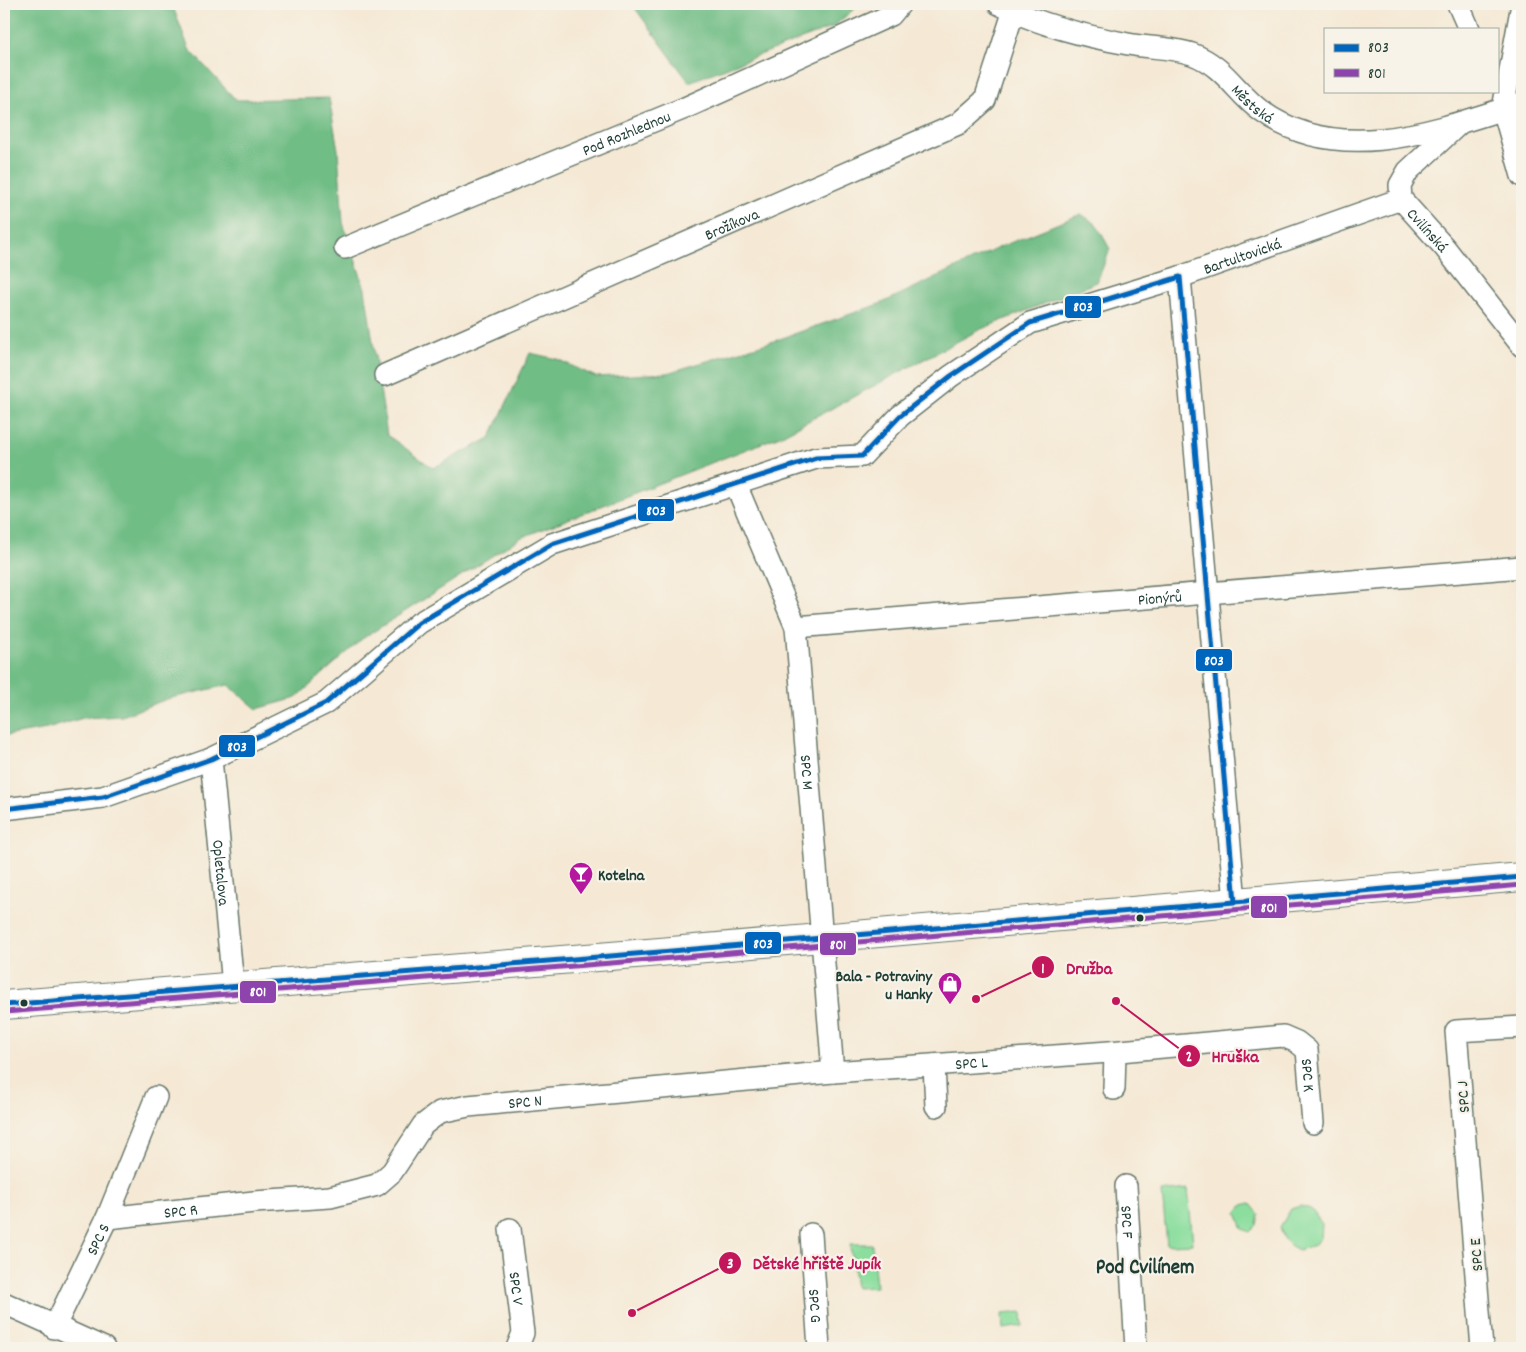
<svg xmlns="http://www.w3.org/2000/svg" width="1526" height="1352" viewBox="0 0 1526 1352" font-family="Dekko,sans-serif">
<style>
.green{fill:#8cde9f;stroke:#568e6a}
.forest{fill:#71bd86;stroke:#487d5d}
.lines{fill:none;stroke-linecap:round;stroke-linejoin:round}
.minor-casing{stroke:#6a796c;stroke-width:24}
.major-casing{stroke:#6a796c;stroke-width:30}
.minor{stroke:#fff;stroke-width:21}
.major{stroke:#fff;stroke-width:28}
.bus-1-casing{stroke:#f7f3e8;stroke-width:9}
.bus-2-casing{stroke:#f7f3e8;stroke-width:9}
.bus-1{stroke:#0065bd;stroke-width:5}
.bus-2{stroke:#8e44ad;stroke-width:5}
.bus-dot{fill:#1f3d34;stroke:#f7f3e8;stroke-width:2}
.labels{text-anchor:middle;stroke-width:4.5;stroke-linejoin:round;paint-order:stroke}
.street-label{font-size:16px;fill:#1f3d34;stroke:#f7f3e8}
.poi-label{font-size:16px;font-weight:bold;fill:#1f3d34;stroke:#f7f3e8;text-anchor:start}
.district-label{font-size:21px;font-weight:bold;fill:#1f3d34;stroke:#f7f3e8}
.leader{fill:none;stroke:#c2185b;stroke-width:2}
.callout-dot{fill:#c2185b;stroke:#f7f3e8;stroke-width:2}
.mark-label{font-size:15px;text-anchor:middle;font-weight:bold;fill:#fff}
.callout-label{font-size:18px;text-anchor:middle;font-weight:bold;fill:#c2185b;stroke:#f7f3e8;stroke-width:4.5;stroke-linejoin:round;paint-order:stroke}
.line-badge{stroke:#f7f3e8;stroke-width:2}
.badge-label{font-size:14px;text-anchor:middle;font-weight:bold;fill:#fff}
</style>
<rect width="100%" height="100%" fill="#f7f3e8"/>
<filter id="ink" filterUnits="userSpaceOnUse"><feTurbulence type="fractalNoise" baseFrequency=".02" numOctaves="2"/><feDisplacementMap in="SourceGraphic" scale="10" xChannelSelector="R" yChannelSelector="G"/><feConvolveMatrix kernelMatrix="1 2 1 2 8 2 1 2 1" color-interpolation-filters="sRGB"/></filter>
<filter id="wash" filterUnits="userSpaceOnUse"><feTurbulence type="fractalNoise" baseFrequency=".0096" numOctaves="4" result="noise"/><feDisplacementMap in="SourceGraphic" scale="20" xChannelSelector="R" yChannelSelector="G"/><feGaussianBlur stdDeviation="1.12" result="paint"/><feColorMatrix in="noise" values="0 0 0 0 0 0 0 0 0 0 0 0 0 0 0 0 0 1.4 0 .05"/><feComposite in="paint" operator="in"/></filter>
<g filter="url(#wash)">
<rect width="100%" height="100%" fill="#f5e9d5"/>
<path class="green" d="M 1188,1189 L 1193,1244 L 1167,1245 L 1162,1192 Z
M 1250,1203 L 1259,1214 L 1257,1225 L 1250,1232 L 1243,1229 L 1237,1213 L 1243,1205 Z
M 1300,1206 L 1311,1209 L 1322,1224 L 1321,1238 L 1314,1245 L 1299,1250 C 1287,1245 1283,1239 1280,1227 L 1291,1209 Z
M 850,1244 L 872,1244 L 876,1287 L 856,1288 Z
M 1022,1312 L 1023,1326 L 1003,1329 L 1002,1314 Z"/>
<path class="forest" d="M 4,4 L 174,4 L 173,7 L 189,49 L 236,100 L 329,98 L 338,150 L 343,223 L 365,289 L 387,435 L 433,468 L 490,438 L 530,353 L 557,359 L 596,377 L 667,373 L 774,341 L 882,303 L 1000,247 L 1081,214 L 1096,224 L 1110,249 L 1097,282 L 979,330 L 780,436 L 520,538 L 362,639 L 296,698 L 257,709 L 228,685 L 167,699 L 122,716 L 83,718 L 47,729 L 5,736 Z
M 632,4 L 860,4 L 833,27 L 689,82 Z"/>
</g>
<g filter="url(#ink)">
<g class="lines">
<defs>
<g id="minor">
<path id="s1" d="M 999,4 C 1038,25 1085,36 1128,44 C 1148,48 1172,47 1192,54 C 1225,66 1236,93 1261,111 C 1339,168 1440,129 1522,103"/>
<path d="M 1458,4 L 1469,29"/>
<path d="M 1522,4 L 1503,109 L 1522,176"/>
<path id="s2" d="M 1460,123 L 1408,171 L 1400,185 L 1401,199 L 1445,248 L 1522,346"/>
<path id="s3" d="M 345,248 L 685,108 L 891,15 L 900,4"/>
<path d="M 1180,277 L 1235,902"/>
<path id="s4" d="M 385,375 L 958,124 L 985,100 L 1016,4"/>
<path id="s5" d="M 736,485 L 796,627 L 833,1072"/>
<path id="s6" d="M 796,627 L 1522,567"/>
<path id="s7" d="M 211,759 L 233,985"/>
<path id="s8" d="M 4,809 L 103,797 L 211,759 L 326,703 L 419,623 L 552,544 L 816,458 L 862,456 L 900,416 L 951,376 L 1030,323 L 1180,277 L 1401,199"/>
<path d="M 934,1065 L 936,1106"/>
<path d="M 1114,1089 L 1115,1052"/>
<path id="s9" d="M 1126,1186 L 1136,1348"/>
<path id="s10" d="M 107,1218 L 254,1202 L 330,1197 L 377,1185 L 392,1172 L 423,1125 L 440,1112 L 468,1106 L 833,1072 L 1109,1052 L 1283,1036 L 1297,1042 L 1307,1050 L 1313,1123"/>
<path id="s11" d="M 510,1229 L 523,1333 L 517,1348"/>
<path id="s12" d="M 811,1234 L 819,1348"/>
<path d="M 4,1303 L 104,1348"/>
<path id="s13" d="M 54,1328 L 107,1218 L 156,1097"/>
<path d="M 1482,1348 L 1456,1031 L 1522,1027"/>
</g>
<path id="major" d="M 4,1005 L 660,952 L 1522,877"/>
</defs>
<use href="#minor" class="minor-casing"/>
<use href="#major" class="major-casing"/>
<use href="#minor" class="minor"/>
<use href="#major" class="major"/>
<defs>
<path id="bus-1" d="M 4,809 L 103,797 L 211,759 L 326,703 L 419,623 L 552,544 L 816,458 L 862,456 L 900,416 L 951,376 L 1030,323 L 1180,277 L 1235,902
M 4,1005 L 660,952 L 1522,877"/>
<path id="bus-2" d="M 5,1012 L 661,959 L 1522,885"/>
</defs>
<use href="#bus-1" class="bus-1-casing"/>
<use href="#bus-2" class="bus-2-casing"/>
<use href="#bus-1" class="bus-1"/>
<use href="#bus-2" class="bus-2"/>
</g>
</g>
<defs>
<symbol id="bar-pin" viewBox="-11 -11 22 30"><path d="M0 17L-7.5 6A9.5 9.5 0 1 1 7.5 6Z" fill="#b5179e" stroke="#f7f3e8"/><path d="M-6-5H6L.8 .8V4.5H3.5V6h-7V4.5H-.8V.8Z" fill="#fff"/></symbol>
<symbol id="shop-pin" viewBox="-11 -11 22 30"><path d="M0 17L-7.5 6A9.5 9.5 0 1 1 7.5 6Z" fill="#b5179e" stroke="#f7f3e8"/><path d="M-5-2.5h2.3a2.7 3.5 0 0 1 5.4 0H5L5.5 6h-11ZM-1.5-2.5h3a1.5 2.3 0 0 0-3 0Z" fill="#fff"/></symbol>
</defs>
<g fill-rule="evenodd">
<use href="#bar-pin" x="567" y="860" width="28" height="38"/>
<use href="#shop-pin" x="936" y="970" width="28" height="38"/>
</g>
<g class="bus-dot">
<circle cx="1140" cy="918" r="4.5"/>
<circle cx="24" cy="1003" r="4.5"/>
</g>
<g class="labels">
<g class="street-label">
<text dy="6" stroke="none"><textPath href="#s1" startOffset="280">Městská</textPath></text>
<text dy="6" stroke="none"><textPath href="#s3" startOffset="304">Pod Rozhlednou</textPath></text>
<text dy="6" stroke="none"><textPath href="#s4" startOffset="378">Brožíkova</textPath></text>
<text dy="6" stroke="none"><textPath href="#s2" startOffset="142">Cvilínská</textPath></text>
<text dy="6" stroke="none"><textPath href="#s8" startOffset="1381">Bartultovická</textPath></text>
<text dy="6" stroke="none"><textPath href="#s6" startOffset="365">Pionýrů</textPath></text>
<text dy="6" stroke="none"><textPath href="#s5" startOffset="300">SPC M</textPath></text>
<text dy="6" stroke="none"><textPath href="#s7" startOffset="114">Opletalova</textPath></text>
<text dy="6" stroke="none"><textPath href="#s10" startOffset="904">SPC L</textPath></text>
<text dy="6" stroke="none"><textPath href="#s10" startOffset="1270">SPC K</textPath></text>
<text transform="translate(1462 1097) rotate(-94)" y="6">SPC J</text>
<text dy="6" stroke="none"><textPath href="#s10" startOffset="456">SPC N</textPath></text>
<text dy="6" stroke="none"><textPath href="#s10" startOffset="74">SPC R</textPath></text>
<text dy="6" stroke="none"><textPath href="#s9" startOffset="36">SPC F</textPath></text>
<text dy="6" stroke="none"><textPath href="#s13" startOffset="99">SPC S</textPath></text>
<text transform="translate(1475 1255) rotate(-94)" y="6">SPC E</text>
<text dy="6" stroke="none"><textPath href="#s11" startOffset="60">SPC V</textPath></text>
<text dy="6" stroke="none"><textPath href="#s12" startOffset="72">SPC G</textPath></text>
</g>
<g class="poi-label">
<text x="598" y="880">Kotelna</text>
<text x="932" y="981" text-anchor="end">Bala - Potraviny<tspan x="932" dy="18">u Hanky</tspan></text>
</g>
<g class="district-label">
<text x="1145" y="1273">Pod Cvilínem</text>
</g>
</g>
<path class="leader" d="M976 999L1043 967M1116 1001L1189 1056M632 1313L730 1263"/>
<g class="callout-dot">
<circle cx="976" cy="999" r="5"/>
<circle cx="1116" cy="1001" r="5"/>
<circle cx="632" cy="1313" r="5"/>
<circle cx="1043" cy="967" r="12"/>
<circle cx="1189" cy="1056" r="12"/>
<circle cx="730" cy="1263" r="12"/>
</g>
<g class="mark-label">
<text x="1043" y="973">1</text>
<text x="1189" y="1061">2</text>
<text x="730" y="1268">3</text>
</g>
<g class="callout-label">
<text x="1089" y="974">Družba</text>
<text x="1235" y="1062">Hruška</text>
<text x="817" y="1269">Dětské hřiště Jupík</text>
</g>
<g class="line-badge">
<rect x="1064" y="295" width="38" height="24" rx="5" fill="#0065bd"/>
<rect x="637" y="498" width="38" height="24" rx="5" fill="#0065bd"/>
<rect x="1195" y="648" width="38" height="24" rx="5" fill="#0065bd"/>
<rect x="218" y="734" width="38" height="24" rx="5" fill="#0065bd"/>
<rect x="1250" y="895" width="38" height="24" rx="5" fill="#8e44ad"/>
<rect x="744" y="931" width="38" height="24" rx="5" fill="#0065bd"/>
<rect x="819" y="932" width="38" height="24" rx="5" fill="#8e44ad"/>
<rect x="239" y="980" width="38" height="24" rx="5" fill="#8e44ad"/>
</g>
<g class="badge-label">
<text x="1083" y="311">803</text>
<text x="656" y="515">803</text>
<text x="1214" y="665">803</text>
<text x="237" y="751">803</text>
<text x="1269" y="912">801</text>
<text x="763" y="948">803</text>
<text x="838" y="949">801</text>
<text x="258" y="996">801</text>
</g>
<rect width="1526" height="1352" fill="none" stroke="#f7f3e8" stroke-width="20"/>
<rect x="1324" y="28" width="175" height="65" fill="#f7f3e8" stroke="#a1aaa0"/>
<rect x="1334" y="44" width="25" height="8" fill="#0065bd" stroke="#a1aaa0"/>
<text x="1368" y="52" font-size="15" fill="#1f3d34">803</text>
<rect x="1334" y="69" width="25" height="8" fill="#8e44ad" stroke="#a1aaa0"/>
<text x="1368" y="78" font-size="15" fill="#1f3d34">801</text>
</svg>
